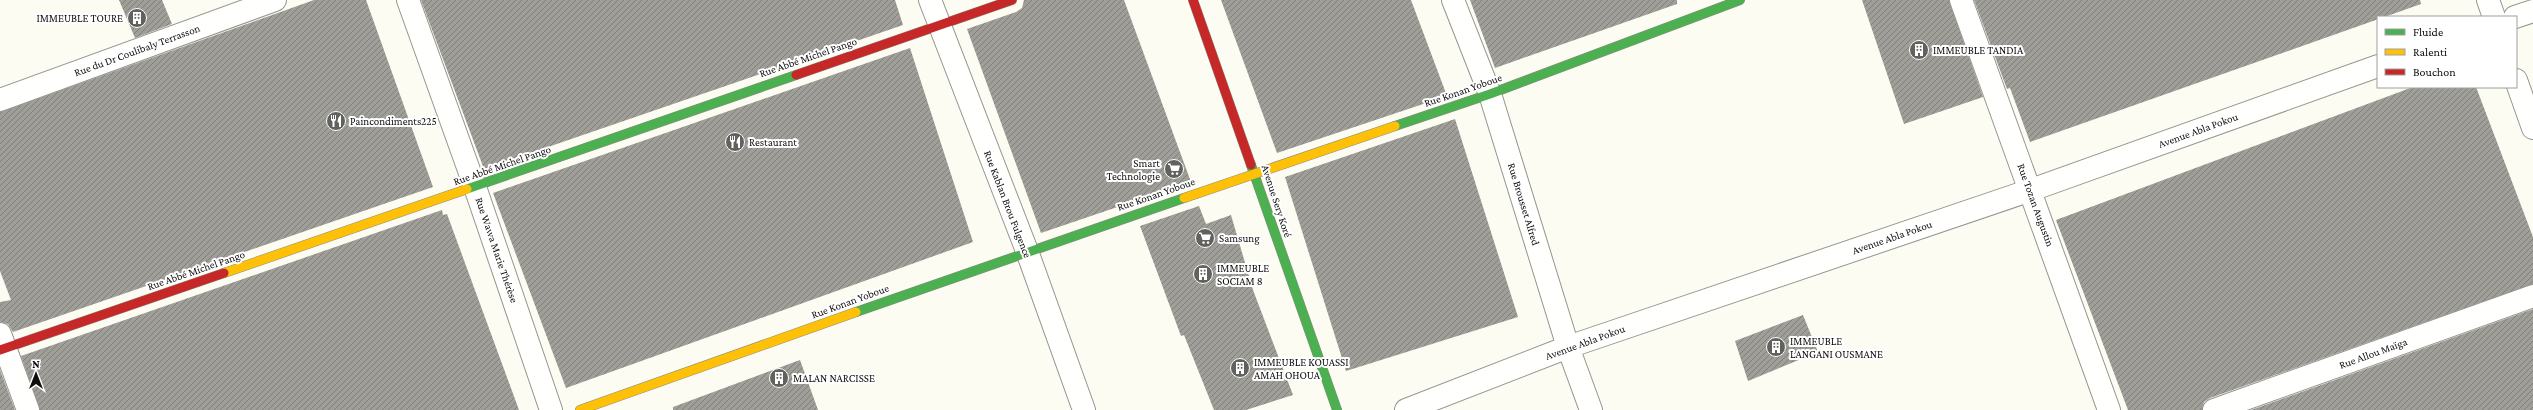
<svg xmlns="http://www.w3.org/2000/svg" width="2533" height="410" viewBox="0 0 2533 410" font-family="'Crimson Pro',serif">
<style>
.building{fill:url(#building-hatch)}
.lines{fill:none;stroke-linecap:round;stroke-linejoin:round}
.street-casing{stroke:#959591;stroke-width:24}
.fast-casing{stroke:#8c8c87;stroke-width:10}
.slow-casing{stroke:#8c8c87;stroke-width:10}
.jam-casing{stroke:#8c8c87;stroke-width:10}
.street{stroke:#fffffd;stroke-width:22}
.fast{stroke:#4caf50;stroke-width:9}
.slow{stroke:#ffc107;stroke-width:9}
.jam{stroke:#c62828;stroke-width:9}
.labels{text-anchor:middle;stroke-width:4;stroke-linejoin:round;paint-order:stroke}
.poi-label{font-size:11px;fill:#0e0e0e;stroke:#fff;text-anchor:start}
.street-label{font-size:11px;fill:#0e0e0e;stroke:#fff}
</style>
<defs>
<pattern id="building-hatch" width="6" height="6" patternUnits="userSpaceOnUse"><rect width="6" height="6" fill="#9f9e98"/><path d="M-1 1l2-2M0 6l6-6M5 7l2-2" fill="none" stroke="#807f7a"/></pattern>
</defs>
<rect width="100%" height="100%" fill="#fcfcf2"/>
<path class="building" d="M 119,0 L 162,0 L 172,24 L 135,38 Z
M 314,0 L 366,0 L 433,187 L 13,332 L 8,324 L 0,322 L 0,302 L 11,300 L 0,271 L 0,112 Z
M 421,0 L 895,0 L 903,25 L 484,169 Z
M 1024,0 L 1124,0 L 1191,182 L 1041,233 L 967,29 L 1016,12 L 1022,8 Z
M 1221,0 L 1411,0 L 1447,96 L 1277,153 Z
M 1470,0 L 1677,0 L 1677,4 L 1495,68 Z
M 1862,0 L 1949,0 L 1983,97 L 1904,124 Z
M 1974,0 L 2420,0 L 2421,4 L 2030,142 L 2010,88 L 2007,89 Z
M 910,48 L 973,242 L 566,388 L 493,193 Z
M 2413,87 L 2476,87 L 2533,237 L 2533,284 L 2210,398 L 2204,402 L 2202,410 L 2128,410 L 2056,220 Z
M 1455,119 L 1518,317 L 1346,371 L 1285,177 Z
M 1199,206 L 1206,224 L 1231,215 L 1253,290 L 1293,395 L 1246,410 L 1214,410 L 1184,335 L 1181,336 L 1140,226 Z
M 442,210 L 443,215 L 447,214 L 519,410 L 40,410 L 21,356 Z
M 2533,309 L 2533,410 L 2251,410 Z
M 1803,315 L 1818,352 L 1748,381 L 1735,341 Z
M 800,360 L 818,410 L 673,410 L 673,407 Z
M 0,370 L 15,410 L 0,410 Z"/>
<g class="lines">
<defs>
<path id="street" d="M 408,0 L 475,187 L 551,410
M 930,0 L 1027,251 L 1084,410
M 1453,0 L 1490,94 L 1568,347 L 1591,410
M 1961,0 L 2109,410
M 2488,0 L 2494,17
M 2515,17 L 2533,11
M 2516,80 L 2533,128
M 0,100 L 275,0
M 0,334 L 28,410
M 1406,410 L 1568,347 L 2031,190 L 2378,66
M 2214,410 L 2533,296"/>
<path id="fast" d="M 1395,126 L 1490,94 L 1740,0
M 1251,165 L 1337,410
M 467,189 L 796,75
M 856,312 L 1184,198"/>
<path id="slow" d="M 1184,198 L 1395,126
M 224,273 L 467,189
M 580,410 L 856,312"/>
<path id="jam" d="M 1193,0 L 1251,165
M 796,75 L 1012,0
M 0,350 L 224,273"/>
</defs>
<use href="#street" class="street-casing"/>
<use href="#fast" class="fast-casing"/>
<use href="#slow" class="slow-casing"/>
<use href="#jam" class="jam-casing"/>
<use href="#street" class="street"/>
<use href="#fast" class="fast"/>
<use href="#slow" class="slow"/>
<use href="#jam" class="jam"/>
</g>
<defs>
<symbol id="building-disc" viewBox="-11 -11 22 22"><circle r="9.5" fill="#61615e" stroke="#fff"/><path d="M-4-6H4V6H1V3H-1V6H-4ZM-2.5-4.3h1.7v1.8h-1.7ZM.8-4.3h1.7v1.8H.8ZM-2.5-1h1.7V.8h-1.7ZM.8-1h1.7V.8H.8Z" fill="#fff"/></symbol>
<symbol id="restaurant-disc" viewBox="-11 -11 22 22"><circle r="9.5" fill="#61615e" stroke="#fff"/><path d="M-5-6h1v4h1v-4h1v4h1v-4h1v5L-1.5 .5V6h-2V.5L-5-1ZM5-6V6H3V1.5H1.5Q1.5-4 5-6Z" fill="#fff"/></symbol>
<symbol id="supermarket-disc" viewBox="-11 -11 22 22"><circle r="9.5" fill="#61615e" stroke="#fff"/><path d="M-6-5.5h2.5l.6 2H6L4.5 2H-2.5L-4.4-4H-6ZM-1.5 3.2a1.3 1.3 0 1 0 .1 0ZM3 3.2a1.3 1.3 0 1 0 .1 0Z" fill="#fff"/></symbol>
</defs>
<g fill-rule="evenodd">
<use href="#building-disc" x="126" y="7" width="22" height="22"/>
<use href="#building-disc" x="1908" y="39" width="22" height="22"/>
<use href="#restaurant-disc" x="325" y="110" width="22" height="22"/>
<use href="#restaurant-disc" x="724" y="131" width="22" height="22"/>
<use href="#supermarket-disc" x="1163" y="158" width="22" height="22"/>
<use href="#supermarket-disc" x="1194" y="227" width="22" height="22"/>
<use href="#building-disc" x="1192" y="263" width="22" height="22"/>
<use href="#building-disc" x="1765" y="336" width="22" height="22"/>
<use href="#building-disc" x="1229" y="357" width="22" height="22"/>
<use href="#building-disc" x="768" y="367" width="22" height="22"/>
</g>
<g class="labels">
<g class="poi-label">
<text x="123" y="22" text-anchor="end">IMMEUBLE TOURE</text>
<text x="1933" y="54">IMMEUBLE TANDIA</text>
<text x="350" y="125">Paincondiments225</text>
<text x="749" y="146">Restaurant</text>
<text x="1160" y="167" text-anchor="end">Smart<tspan x="1160" dy="13">Technologie</tspan></text>
<text x="1219" y="242">Samsung</text>
<text x="1217" y="272">IMMEUBLE<tspan x="1217" dy="13">SOCIAM 8</tspan></text>
<text x="1790" y="345">IMMEUBLE<tspan x="1790" dy="13">LANGANI OUSMANE</tspan></text>
<text x="1254" y="366">IMMEUBLE KOUASSI<tspan x="1254" dy="13">AMAH OHOUA</tspan></text>
<text x="793" y="382">MALAN NARCISSE</text>
</g>
<g class="street-label">
<text transform="translate(137 50) rotate(-20)" y="4">Rue du Dr Coulibaly Terrasson</text>
<text transform="translate(808 57) rotate(-19)" y="4">Rue Abbé Michel Pango</text>
<text transform="translate(1463 90) rotate(-19)" y="4">Rue Konan Yoboue</text>
<text transform="translate(2198 130) rotate(-20)" y="4">Avenue Abla Pokou</text>
<text transform="translate(502 165) rotate(-19)" y="4">Rue Abbé Michel Pango</text>
<text transform="translate(1156 194) rotate(-19)" y="4">Rue Konan Yoboue</text>
<text transform="translate(1277 201) rotate(72)" y="4">Avenue Sery Koré</text>
<text transform="translate(1008 204) rotate(69)" y="4">Rue Kablan Brou Fulgence</text>
<text transform="translate(1524 204) rotate(73)" y="4">Rue Brousset Alfred</text>
<text transform="translate(2036 205) rotate(70)" y="4">Rue Tozan Augustin</text>
<text transform="translate(1892 237) rotate(-19)" y="4">Avenue Abla Pokou</text>
<text transform="translate(497 250) rotate(71)" y="4">Rue Wawa Marie Thérèse</text>
<text transform="translate(196 270) rotate(-19)" y="4">Rue Abbé Michel Pango</text>
<text transform="translate(850 301) rotate(-20)" y="4">Rue Konan Yoboue</text>
<text transform="translate(1585 342) rotate(-20)" y="4">Avenue Abla Pokou</text>
<text transform="translate(2373 353) rotate(-20)" y="4">Rue Allou Maïga</text>
</g>
</g>
<rect x="2377" y="16" width="140" height="72" fill="#ffffff" stroke="#9f9f9f"/>
<rect x="2385" y="29" width="20" height="6" fill="#4caf50" stroke="#9f9f9f"/>
<text x="2413" y="36" font-size="12" fill="#0e0e0e">Fluide</text>
<rect x="2385" y="49" width="20" height="6" fill="#ffc107" stroke="#9f9f9f"/>
<text x="2413" y="56" font-size="12" fill="#0e0e0e">Ralenti</text>
<rect x="2385" y="69" width="20" height="6" fill="#c62828" stroke="#9f9f9f"/>
<text x="2413" y="76" font-size="12" fill="#0e0e0e">Bouchon</text>
<g transform="translate(36 374)" stroke="#ffffff" stroke-width="3" paint-order="stroke">
<path d="M0-3L7 15L0 10L-7 15Z" fill="#0e0e0e"/>
<text y="-6" font-size="11" font-weight="bold" text-anchor="middle" fill="#0e0e0e">N</text>
</g>
</svg>
